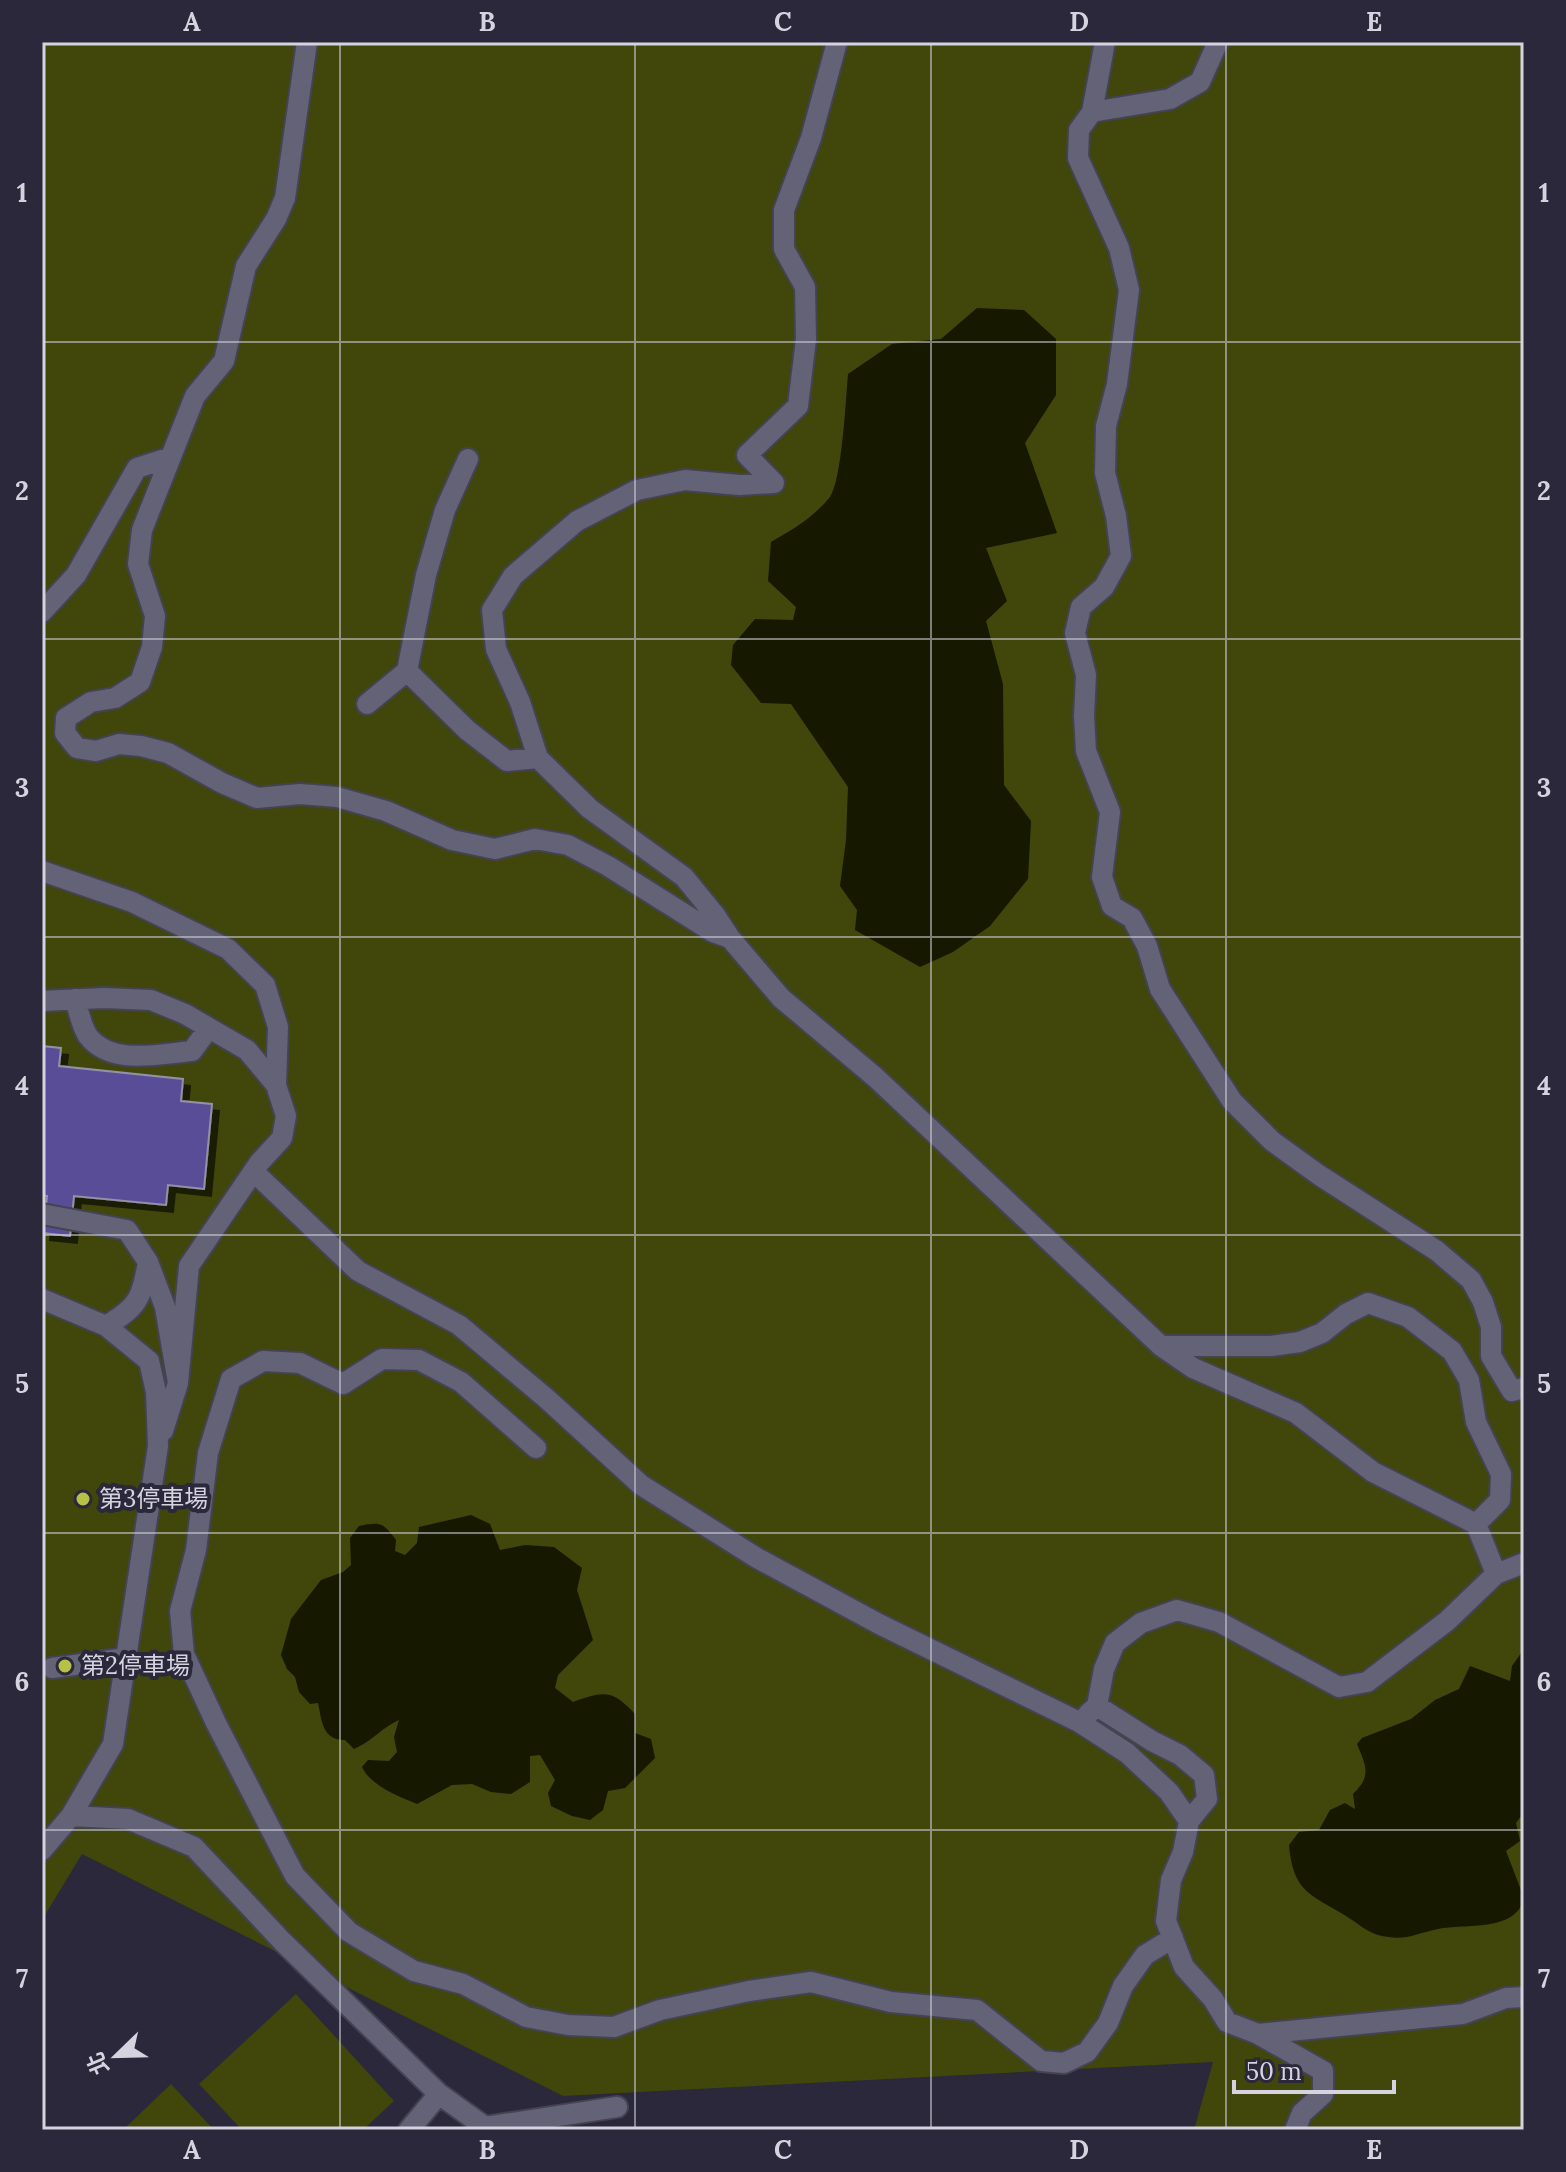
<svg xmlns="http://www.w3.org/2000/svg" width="1566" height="2172" viewBox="0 0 1566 2172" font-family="Lora,'Noto Sans TC',serif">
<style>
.green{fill:#41460a}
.water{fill:#161800}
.building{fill:#5a4d98;stroke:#9391a7;stroke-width:2;filter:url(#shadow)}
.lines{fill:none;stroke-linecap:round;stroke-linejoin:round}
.minor-casing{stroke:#444352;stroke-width:24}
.minor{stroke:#636277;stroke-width:20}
.grid{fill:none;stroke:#d4d3df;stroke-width:2;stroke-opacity:0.55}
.poi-dot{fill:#b7c148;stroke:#2a283a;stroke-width:3}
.labels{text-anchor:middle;stroke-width:8;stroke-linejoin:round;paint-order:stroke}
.poi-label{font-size:24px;fill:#d4d3df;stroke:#2a283a;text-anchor:start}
.neatline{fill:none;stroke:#d4d3df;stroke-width:3}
.grid-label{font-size:26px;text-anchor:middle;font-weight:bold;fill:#d4d3df}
</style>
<defs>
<filter id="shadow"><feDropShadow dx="7" dy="7" stdDeviation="0" flood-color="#0009"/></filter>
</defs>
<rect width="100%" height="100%" fill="#2a283a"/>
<path class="green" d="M 42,42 L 1524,42 L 1524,2130 L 1194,2130 L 1213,2062 L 563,2096 L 82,1854 L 42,1920 Z
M 296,1994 L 394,2101 L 363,2130 L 242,2130 L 199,2084 Z
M 171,2084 L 214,2130 L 123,2130 Z"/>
<path class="water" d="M 977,308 L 1024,310 L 1056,339 L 1056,395 L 1025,443 L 1057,533 L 986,548 L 1007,601 L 986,621 L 1003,684 L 1004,785 L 1031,821 L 1028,879 L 990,926 L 953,952 L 920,967 L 855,930 L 857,910 L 840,886 L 846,840 L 848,787 L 791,704 L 761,703 L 731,665 L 733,645 L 755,619 L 793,620 L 796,607 L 768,581 L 771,542 C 792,530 814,517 830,497 C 842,480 846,398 848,374 L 892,344 L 941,339 Z
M 471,1515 L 490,1524 L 500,1550 L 525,1545 L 554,1547 L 582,1568 L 577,1590 L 593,1640 L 558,1675 L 555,1688 L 573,1702 C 604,1691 612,1689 635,1714 L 635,1733 L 651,1739 L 655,1758 L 625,1788 L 608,1791 L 603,1810 L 590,1820 L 572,1816 L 551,1806 L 548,1793 L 555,1780 L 540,1755 L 530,1756 L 530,1782 L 511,1794 L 491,1792 L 472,1784 L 452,1785 L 417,1804 C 398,1796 371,1786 362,1767 L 368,1760 L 389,1761 L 397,1752 L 394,1737 L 399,1720 C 381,1728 374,1740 354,1749 L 345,1740 C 322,1740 322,1721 318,1703 L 310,1704 L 299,1692 L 295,1677 L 287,1669 L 281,1655 L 291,1619 L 321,1580 L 343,1572 L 351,1565 L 350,1538 L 359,1526 C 380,1522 383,1522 396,1540 L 395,1551 L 405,1555 L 417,1543 L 419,1527 Z
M 1524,1649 L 1524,1812 L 1516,1823 L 1520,1841 L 1506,1851 L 1524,1898 C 1516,1933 1464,1923 1438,1929 C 1413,1934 1405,1942 1378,1935 C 1367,1932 1356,1922 1346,1916 C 1310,1894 1293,1892 1289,1845 L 1299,1832 L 1319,1830 L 1330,1810 L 1345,1803 L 1355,1809 L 1353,1794 C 1372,1776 1366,1766 1357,1744 L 1362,1738 L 1411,1719 L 1435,1700 L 1459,1689 L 1470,1666 L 1510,1681 L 1512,1666 Z"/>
<path class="building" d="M 42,1046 L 61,1048 L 59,1066 L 183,1079 L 181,1101 L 212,1104 L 204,1189 L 168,1185 L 166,1205 L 74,1196 L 70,1236 L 43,1233 L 47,1196 L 42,1196 Z"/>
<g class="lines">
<defs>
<path id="minor" d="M 307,42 L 285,198 L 276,219 L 246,266 L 224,361 L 195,396 L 142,530 L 138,564 L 155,616 L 152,647 L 140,682 L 115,698 L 91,702 L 66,718 L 65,733 L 77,748 L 96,751 L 119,744 L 141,746 L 168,753 L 222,783 L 257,798 L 300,794 L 337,797 L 386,811 L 452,840 L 495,849 L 535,839 L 568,845 L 608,866 L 713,932 L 730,938 L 781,998 L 875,1077 L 1161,1346 L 1193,1368 L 1296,1413 L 1373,1472 L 1476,1524 L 1500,1500 L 1501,1474 L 1476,1422 L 1469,1380 L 1452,1351 L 1408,1317 L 1368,1303 L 1346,1314 L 1322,1333 L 1300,1342 L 1271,1346 L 1161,1346
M 1105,42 L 1092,112 L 1079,130 L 1078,158 L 1119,248 L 1129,290 L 1117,384 L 1106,426 L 1105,473 L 1116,516 L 1121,556 L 1104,587 L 1081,607 L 1075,633 L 1086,675 L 1084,716 L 1086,751 L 1110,812 L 1102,877 L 1112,906 L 1132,918 L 1147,946 L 1160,989 L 1232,1101 L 1272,1141 L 1319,1175 L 1437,1251 L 1471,1280 L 1483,1302 L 1491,1327 L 1491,1356 L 1512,1391 L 1524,1388
M 1092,112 L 1170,99 L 1200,82 L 1218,42
M 468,459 L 445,510 L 426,575 L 407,671 L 467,730 L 507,761 L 538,758
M 42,612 L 76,575 L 137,468 L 171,457
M 367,704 L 407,671
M 42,871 L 132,902 L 228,949 L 265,985 L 278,1027 L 276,1085
M 730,938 L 715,915 L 684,877 L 590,809 L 538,758 L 520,702 L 496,649 L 492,610 L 513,576 L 577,521 L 637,490 L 685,480 L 739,485 L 774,483 L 747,455 L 798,406 L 806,339 L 805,287 L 784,249 L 784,210 L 811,138 L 837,42
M 75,999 C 79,1011 81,1026 88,1036 C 111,1066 159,1054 192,1051 L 209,1028
M 42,1001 L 104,998 L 151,1000 L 185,1014 L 247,1050 L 276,1085 L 286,1116 L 282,1138 L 259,1163 L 189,1266 L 178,1383
M 254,1172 L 358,1271 L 459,1325 L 547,1399 L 641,1485 L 757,1558 L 879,1624 L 1079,1722 L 1127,1753 L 1169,1792 L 1189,1821 L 1183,1852 L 1171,1880 L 1166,1921 L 1184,1967 L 1213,1999 L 1227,2022 L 1258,2034 L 1463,2014 L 1506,1998 L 1524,1997
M 42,1214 L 127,1230 L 148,1262 L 165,1307 L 178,1383 L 163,1431
M 42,1299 L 106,1326 C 139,1306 141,1299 148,1262
M 536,1448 L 461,1382 L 419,1360 L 382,1359 L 343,1384 L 300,1363 L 263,1361 L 231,1379 L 208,1453 L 196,1550 L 180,1611 L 184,1654 L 216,1723 L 295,1876 L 349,1932 L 414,1971 L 463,1984 L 526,2017 L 568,2025 L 614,2027 L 660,2010 L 749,1991 L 811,1982 L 891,2002 L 977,2010 L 1041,2061 L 1064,2063 L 1087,2052 L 1108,2023 L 1123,1986 L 1145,1955 L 1173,1938
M 1476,1524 L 1496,1574 L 1524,1563
M 52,1668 L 126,1658
M 1097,1706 L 1104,1669 L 1115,1643 L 1141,1623 L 1177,1610 L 1219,1622 L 1339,1687 L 1367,1682 L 1447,1621 L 1496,1574
M 1088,1714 L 1097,1706 L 1152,1741 L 1180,1755 L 1204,1775 L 1207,1799 L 1189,1821
M 71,1816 L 128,1819 L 194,1847 L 282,1941 L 439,2094 L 485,2127 L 617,2107
M 42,1850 L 71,1816 L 113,1744 L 158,1446 L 156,1392 L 149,1361 L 106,1326
M 1258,2034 L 1323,2071 L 1323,2094 L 1302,2113 L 1295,2130
M 409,2130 L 439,2094"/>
</defs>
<use href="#minor" class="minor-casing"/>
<use href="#minor" class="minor"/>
</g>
<path class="grid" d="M 340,42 L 340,2130M 635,42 L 635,2130M 931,42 L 931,2130M 1226,42 L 1226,2130M 42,342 L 1524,342M 42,639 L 1524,639M 42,937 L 1524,937M 42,1235 L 1524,1235M 42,1533 L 1524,1533M 42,1830 L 1524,1830"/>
<g class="poi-dot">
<circle cx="83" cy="1499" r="8"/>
<circle cx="65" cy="1666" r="8"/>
</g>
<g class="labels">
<g class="poi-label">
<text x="99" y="1507">第3停車場</text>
<text x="81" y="1674">第2停車場</text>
</g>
</g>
<rect width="1566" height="2172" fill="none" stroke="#2a283a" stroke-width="88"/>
<g transform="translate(116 2056) rotate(247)" stroke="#2a283a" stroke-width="6" paint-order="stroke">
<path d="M0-6L14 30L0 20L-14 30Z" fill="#d4d3df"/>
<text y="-12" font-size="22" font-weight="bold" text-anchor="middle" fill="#d4d3df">北</text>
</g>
<path d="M1234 2080v12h160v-12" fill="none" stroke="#d4d3df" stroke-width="4"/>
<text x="1246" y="2080" font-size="24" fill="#d4d3df" stroke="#2a283a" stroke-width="6" paint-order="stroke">50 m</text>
<rect x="44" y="44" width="1478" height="2084" class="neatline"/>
<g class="grid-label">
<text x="192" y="31">A</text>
<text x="487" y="31">B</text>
<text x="783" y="31">C</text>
<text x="1079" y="31">D</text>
<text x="1374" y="31">E</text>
<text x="22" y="202">1</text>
<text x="1544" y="202">1</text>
<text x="22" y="500">2</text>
<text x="1544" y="500">2</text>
<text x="22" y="797">3</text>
<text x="1544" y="797">3</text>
<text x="22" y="1095">4</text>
<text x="1544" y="1095">4</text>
<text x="22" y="1393">5</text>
<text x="1544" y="1393">5</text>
<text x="22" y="1691">6</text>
<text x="1544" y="1691">6</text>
<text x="22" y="1988">7</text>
<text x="1544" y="1988">7</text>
<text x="192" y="2159">A</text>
<text x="487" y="2159">B</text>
<text x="783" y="2159">C</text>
<text x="1079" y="2159">D</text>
<text x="1374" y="2159">E</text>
</g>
</svg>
